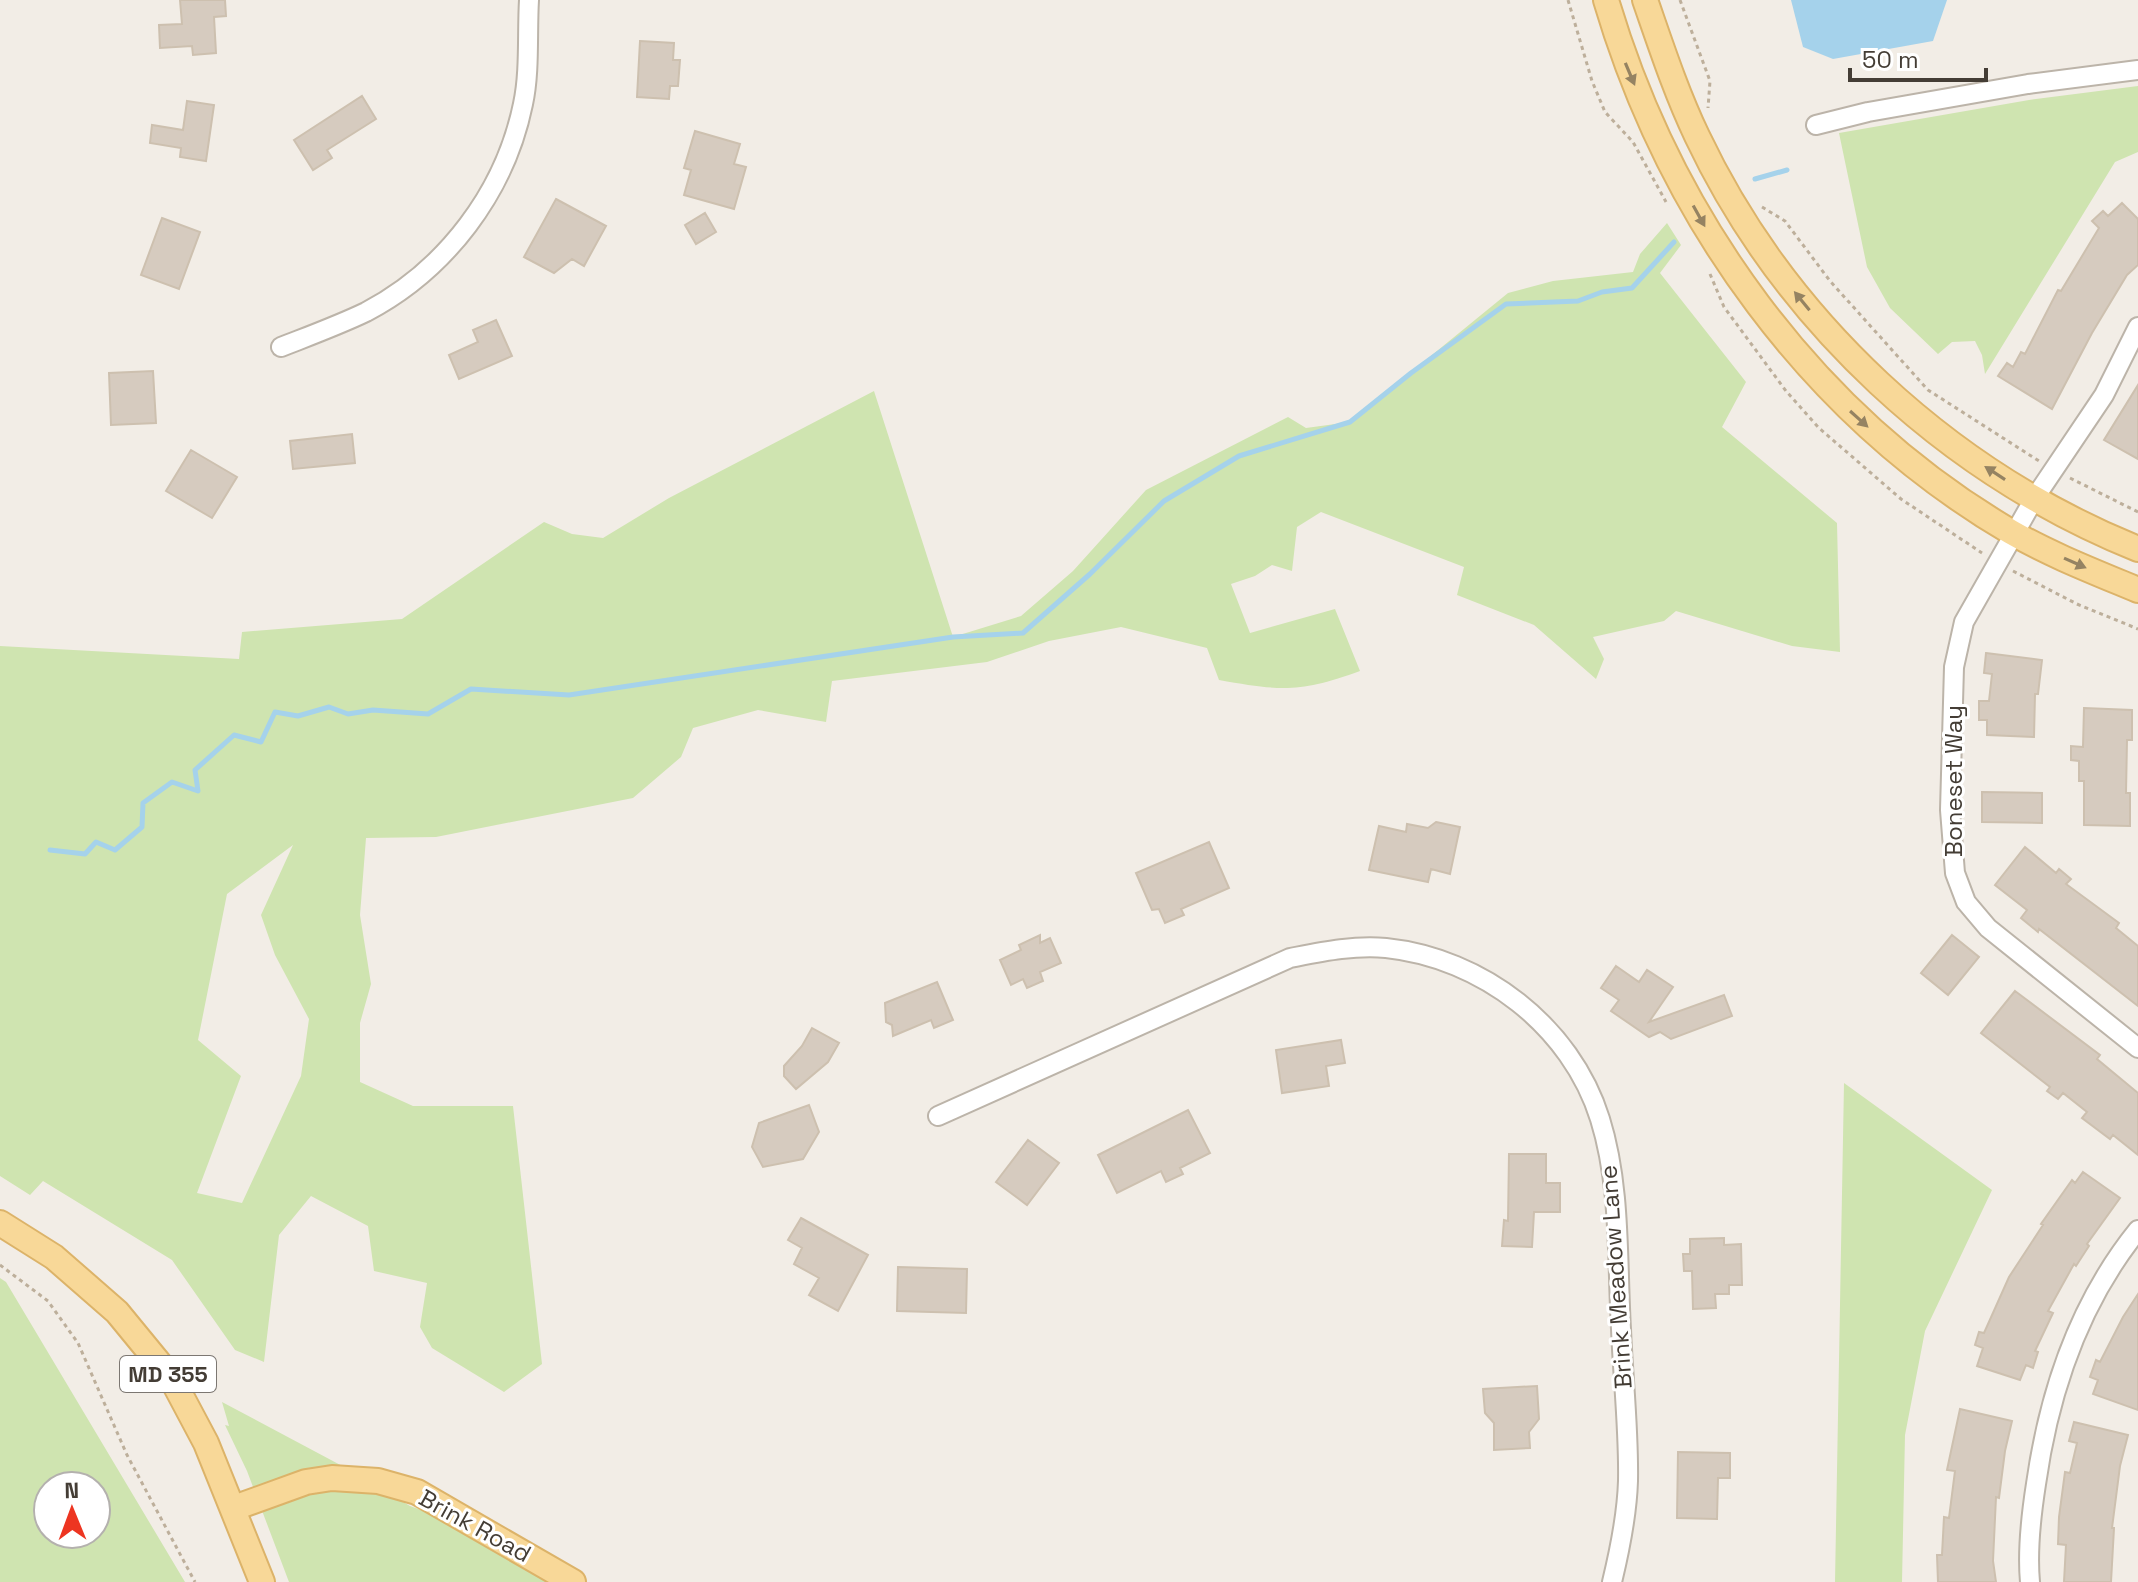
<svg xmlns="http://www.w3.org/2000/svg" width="2138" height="1582" viewBox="0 0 2138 1582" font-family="'Space Grotesk',sans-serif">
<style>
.green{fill:#cfe4b0;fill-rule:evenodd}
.water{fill:#a5d2eb}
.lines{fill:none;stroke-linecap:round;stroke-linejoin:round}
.stream{stroke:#a5d2eb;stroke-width:5}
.building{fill:#d6cbbf;stroke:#cdc0af;stroke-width:2}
.minor-casing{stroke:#bcb4a9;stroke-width:22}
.major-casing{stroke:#dcb369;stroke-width:28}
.path{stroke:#bdaf9b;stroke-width:3;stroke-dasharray:4 4;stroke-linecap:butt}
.minor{stroke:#fff;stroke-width:18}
.major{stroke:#f8d898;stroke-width:24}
.oneway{fill:#958362}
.labels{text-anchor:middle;stroke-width:6;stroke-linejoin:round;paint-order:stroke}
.shield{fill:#fff;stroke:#7c7772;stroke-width:2}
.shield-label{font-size:22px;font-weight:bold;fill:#443d35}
.street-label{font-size:24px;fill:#443d35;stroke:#fff}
</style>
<rect width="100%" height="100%" fill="#f2ede6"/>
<path class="green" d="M 2138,86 L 2138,152 L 2115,162 L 1985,374 L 1982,355 L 1975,341 L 1952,342 L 1938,354 L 1890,308 L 1867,267 L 1839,133 L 2029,100 Z
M 1667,223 L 1681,245 L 1660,273 L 1746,382 L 1722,427 L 1837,523 L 1840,652 L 1792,646 L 1676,611 L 1664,621 L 1593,637 L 1604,659 L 1596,679 L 1534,625 L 1457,595 L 1464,567 L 1321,512 L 1297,527 L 1292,571 L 1272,565 L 1255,576 L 1231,584 L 1250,633 L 1335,609 L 1360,671 C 1300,693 1281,691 1219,680 L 1207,648 L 1121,627 L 1049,641 L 987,662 L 832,681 L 826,722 L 758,710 L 693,728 L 681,757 L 633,798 L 436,837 L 366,838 L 360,915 L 371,984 L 360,1023 L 360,1082 L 413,1106 L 513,1106 L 542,1364 L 504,1392 L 432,1348 L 420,1327 L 427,1283 L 374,1271 L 368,1226 L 311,1196 L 279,1235 L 264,1362 L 235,1350 L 172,1260 L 43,1181 L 30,1195 L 0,1176 L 0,646 L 239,659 L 242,632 L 402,619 L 544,522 L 572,534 L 603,538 L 669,498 L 874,391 L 953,637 L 1021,616 L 1073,571 L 1146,490 L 1288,417 L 1306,428 L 1350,422 L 1508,293 L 1553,281 L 1633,272 L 1640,254 ZM 293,845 L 261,915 L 275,955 L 309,1019 L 301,1076 L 242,1203 L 197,1193 L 241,1076 L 198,1040 L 227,894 Z
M 1844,1083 L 1992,1190 L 1925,1331 L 1905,1435 L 1902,1582 L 1835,1582 Z
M 0,1278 L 6,1282 L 185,1582 L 0,1582 ZM 48,1486 L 96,1486 L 96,1534 L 48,1534 Z
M 222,1402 L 346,1468 L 410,1506 L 438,1516 L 550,1582 L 289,1582 L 247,1471 L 225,1425 L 229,1426 Z"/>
<path class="water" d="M 1791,0 L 1947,0 L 1933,41 L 1833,59 L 1803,47 Z"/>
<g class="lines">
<path class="stream" d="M 1755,179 L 1787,170
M 50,850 L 85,854 L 96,842 L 115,850 L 142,827 L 143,803 L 172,782 L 198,791 L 195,770 L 234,735 L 261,742 L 275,712 L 298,716 L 329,707 L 348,714 L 373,710 L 428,714 L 471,689 L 569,695 L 953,637 L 1023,633 L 1090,574 L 1164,501 L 1239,456 L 1350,422 L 1411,373 L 1506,304 L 1578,301 L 1602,292 L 1632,288 L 1674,242"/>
</g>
<path class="building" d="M 180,0 L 225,0 L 226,16 L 214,17 L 216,53 L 193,55 L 192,46 L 160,48 L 159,25 L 182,24 Z
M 640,41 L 674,43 L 673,60 L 680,60 L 678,86 L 670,86 L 669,99 L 637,97 Z
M 362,96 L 376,119 L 327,150 L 332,158 L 313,170 L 294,140 Z
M 187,101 L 214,105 L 206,161 L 180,157 L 181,148 L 150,143 L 152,125 L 183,130 Z
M 695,131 L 740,144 L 734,164 L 746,167 L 734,209 L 684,195 L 691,170 L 684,168 Z
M 556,199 L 606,226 L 584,266 L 572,259 L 554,273 L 524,257 Z
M 2122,203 L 2138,219 L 2138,265 L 2127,275 L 2092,333 L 2052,409 L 1998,376 L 2007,363 L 2013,367 L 2021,352 L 2025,354 L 2058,290 L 2061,291 L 2099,228 L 2092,221 L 2103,211 L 2108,216 Z
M 705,213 L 716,232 L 696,244 L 685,225 Z
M 162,218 L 200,232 L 179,289 L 141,275 Z
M 496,320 L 512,356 L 459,379 L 449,355 L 478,342 L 473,330 Z
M 153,371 L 156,423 L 111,425 L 109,373 Z
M 2138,385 L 2138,459 L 2104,440 Z
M 352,434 L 355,463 L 293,469 L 290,441 Z
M 191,450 L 237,477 L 212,518 L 166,491 Z
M 1986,653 L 2042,660 L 2038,694 L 2035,694 L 2034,737 L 1987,735 L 1987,720 L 1979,720 L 1979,701 L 1989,701 L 1992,674 L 1984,673 Z
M 2084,708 L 2132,710 L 2132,740 L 2127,740 L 2126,793 L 2130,793 L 2130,826 L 2084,825 L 2084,781 L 2079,781 L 2079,761 L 2071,760 L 2071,746 L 2083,747 Z
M 1982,792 L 2042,793 L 2042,823 L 1982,822 Z
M 1436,822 L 1460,827 L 1450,874 L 1431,869 L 1428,882 L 1369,870 L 1379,826 L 1406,832 L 1407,824 L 1428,828 Z
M 1209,842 L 1229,888 L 1181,909 L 1184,915 L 1165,923 L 1159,909 L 1152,910 L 1136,873 Z
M 2025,847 L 2056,873 L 2059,869 L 2071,879 L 2066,884 L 2119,923 L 2116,928 L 2138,946 L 2138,1006 L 2039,929 L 2038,932 L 2021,918 L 2027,910 L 1995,885 Z
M 1040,935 L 1040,943 L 1050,938 L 1061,963 L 1040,972 L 1043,981 L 1027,988 L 1023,979 L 1011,985 L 1000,960 L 1021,950 L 1019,945 Z
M 1952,935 L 1979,957 L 1948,995 L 1921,973 Z
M 1616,966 L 1639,982 L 1647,970 L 1673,987 L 1649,1022 L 1724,995 L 1732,1016 L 1671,1039 L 1660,1032 L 1649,1037 L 1611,1011 L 1619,1000 L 1601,988 Z
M 937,982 L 953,1020 L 934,1028 L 931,1020 L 893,1036 L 892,1025 L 886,1022 L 885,1003 Z
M 2015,991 L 2100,1055 L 2097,1059 L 2138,1093 L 2138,1155 L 2113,1135 L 2110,1139 L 2082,1118 L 2087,1112 L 2063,1093 L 2058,1099 L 2047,1091 L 2050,1087 L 1981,1033 Z
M 812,1028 L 839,1043 L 828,1062 L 796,1089 L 784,1076 L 784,1066 L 802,1046 Z
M 1341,1040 L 1345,1063 L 1326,1066 L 1329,1086 L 1282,1093 L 1276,1050 Z
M 809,1105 L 819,1132 L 803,1159 L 763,1167 L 752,1147 L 759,1123 Z
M 1188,1110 L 1210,1153 L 1180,1168 L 1183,1174 L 1166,1182 L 1161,1171 L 1117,1193 L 1098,1155 Z
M 1028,1140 L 1059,1163 L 1027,1205 L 996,1182 Z
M 1509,1154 L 1546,1154 L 1546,1183 L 1560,1183 L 1560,1212 L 1534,1212 L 1532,1247 L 1502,1246 L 1504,1220 L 1508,1221 Z
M 2083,1172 L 2120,1198 L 2087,1244 L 2089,1246 L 2076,1266 L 2074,1264 L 2048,1311 L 2053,1313 L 2035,1351 L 2038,1352 L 2033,1368 L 2026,1365 L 2020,1380 L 1977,1366 L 1983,1348 L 1975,1345 L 1979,1332 L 1984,1333 L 2009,1277 L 2043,1225 L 2041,1224 L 2072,1180 L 2075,1183 Z
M 801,1218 L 868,1255 L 838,1311 L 809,1295 L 819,1278 L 794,1264 L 802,1248 L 788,1240 Z
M 1724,1238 L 1724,1245 L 1741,1244 L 1742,1285 L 1729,1285 L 1729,1294 L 1715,1294 L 1716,1308 L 1693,1309 L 1692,1271 L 1684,1271 L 1683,1254 L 1690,1254 L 1690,1239 Z
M 898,1267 L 967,1269 L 966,1313 L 897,1311 Z
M 2138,1294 L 2138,1410 L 2093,1394 L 2098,1380 L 2090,1377 L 2096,1360 L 2100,1362 L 2123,1317 Z
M 1537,1386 L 1539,1419 L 1529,1432 L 1530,1448 L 1494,1450 L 1494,1423 L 1485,1413 L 1483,1389 Z
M 1960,1409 L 2012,1421 L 2005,1451 L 1999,1498 L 1996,1497 L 1993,1561 L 1996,1582 L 1938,1582 L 1937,1555 L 1942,1555 L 1944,1517 L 1949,1518 L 1955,1471 L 1947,1470 Z
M 2074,1422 L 2128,1435 L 2120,1466 L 2112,1528 L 2114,1528 L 2111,1582 L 2064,1582 L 2066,1545 L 2058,1544 L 2059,1517 L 2065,1472 L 2070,1473 L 2077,1443 L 2069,1441 Z
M 1678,1452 L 1730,1453 L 1730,1478 L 1718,1478 L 1717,1519 L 1677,1518 Z"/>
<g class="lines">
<defs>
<path id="minor" d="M 1816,125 L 1868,112 L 2028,84 L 2138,70
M 2138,327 L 2104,395 L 2034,499 L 1964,622 L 1954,667 L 1950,810 L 1955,873 L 1966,902 L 1988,928 L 2138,1048
M 281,347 C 309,336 339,325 366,312 C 446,270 505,192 523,104 C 530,72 527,33 529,0
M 938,1116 L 1290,958 C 1321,952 1353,945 1386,948 C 1482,958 1571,1026 1600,1119 C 1621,1186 1617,1260 1621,1329 C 1623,1379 1629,1431 1628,1481 C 1627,1514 1620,1549 1612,1582
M 2030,1582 C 2027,1550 2031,1516 2036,1484 C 2049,1392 2079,1303 2138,1230"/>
<path id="major" d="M 1606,0 C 1671,220 1812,415 2011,532 C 2051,555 2095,572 2138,590
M 1645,0 C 1661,46 1676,92 1697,136 C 1785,322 1948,472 2138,549
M 0,1223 L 54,1257 L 117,1312 L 172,1379 L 206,1443 L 262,1582
M 234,1508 L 306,1482 L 332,1478 L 378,1481 L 417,1492 L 573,1582"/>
</defs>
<use href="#minor" class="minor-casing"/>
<use href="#major" class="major-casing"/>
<path class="path" d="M 1568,0 L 1592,81 L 1605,112 L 1633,142 L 1666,202
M 1680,0 L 1710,81 L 1708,108
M 1762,207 L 1785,221 L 1830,281 L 1928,390 L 2039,461
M 1710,274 L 1724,307 L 1786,391 L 1819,428 L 1901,499 L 1982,553
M 2070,478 L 2138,512
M 2013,571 L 2077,604 L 2138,629
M 0,1265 L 48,1301 L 78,1343 L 127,1455 L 195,1582"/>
<use href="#minor" class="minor"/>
<use href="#major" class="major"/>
</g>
<defs><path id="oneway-solid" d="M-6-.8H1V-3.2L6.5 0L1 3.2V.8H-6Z" transform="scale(2)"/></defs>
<g class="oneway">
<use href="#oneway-solid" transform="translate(1630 74) rotate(67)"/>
<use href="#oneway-solid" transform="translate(1699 216) rotate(61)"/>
<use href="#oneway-solid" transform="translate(1802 301) rotate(-129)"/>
<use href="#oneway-solid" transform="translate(1859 419) rotate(42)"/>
<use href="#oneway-solid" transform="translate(1995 473) rotate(-147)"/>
<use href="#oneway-solid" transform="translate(2075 563) rotate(24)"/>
</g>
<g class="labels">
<rect class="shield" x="120" y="1356" width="96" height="36" rx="6"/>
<g class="shield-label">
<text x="168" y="1382">MD 355</text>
</g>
<g class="street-label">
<text transform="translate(1954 781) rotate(-90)" y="8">Boneset Way</text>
<text transform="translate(1616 1277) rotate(-94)" y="8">Brink Meadow Lane</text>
<text transform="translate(475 1526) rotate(29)" y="8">Brink Road</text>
</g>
</g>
<g transform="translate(72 1510) rotate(359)"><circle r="38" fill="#ffffff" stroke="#b4b1ae" stroke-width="2"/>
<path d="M0-6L14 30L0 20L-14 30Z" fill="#ed3521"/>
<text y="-12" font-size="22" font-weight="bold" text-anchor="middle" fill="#443d35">N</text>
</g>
<path d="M1850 68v12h136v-12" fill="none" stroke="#443d35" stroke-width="4"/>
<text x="1862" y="68" font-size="24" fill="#443d35" stroke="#ffffff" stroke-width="6" paint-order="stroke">50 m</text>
</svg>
